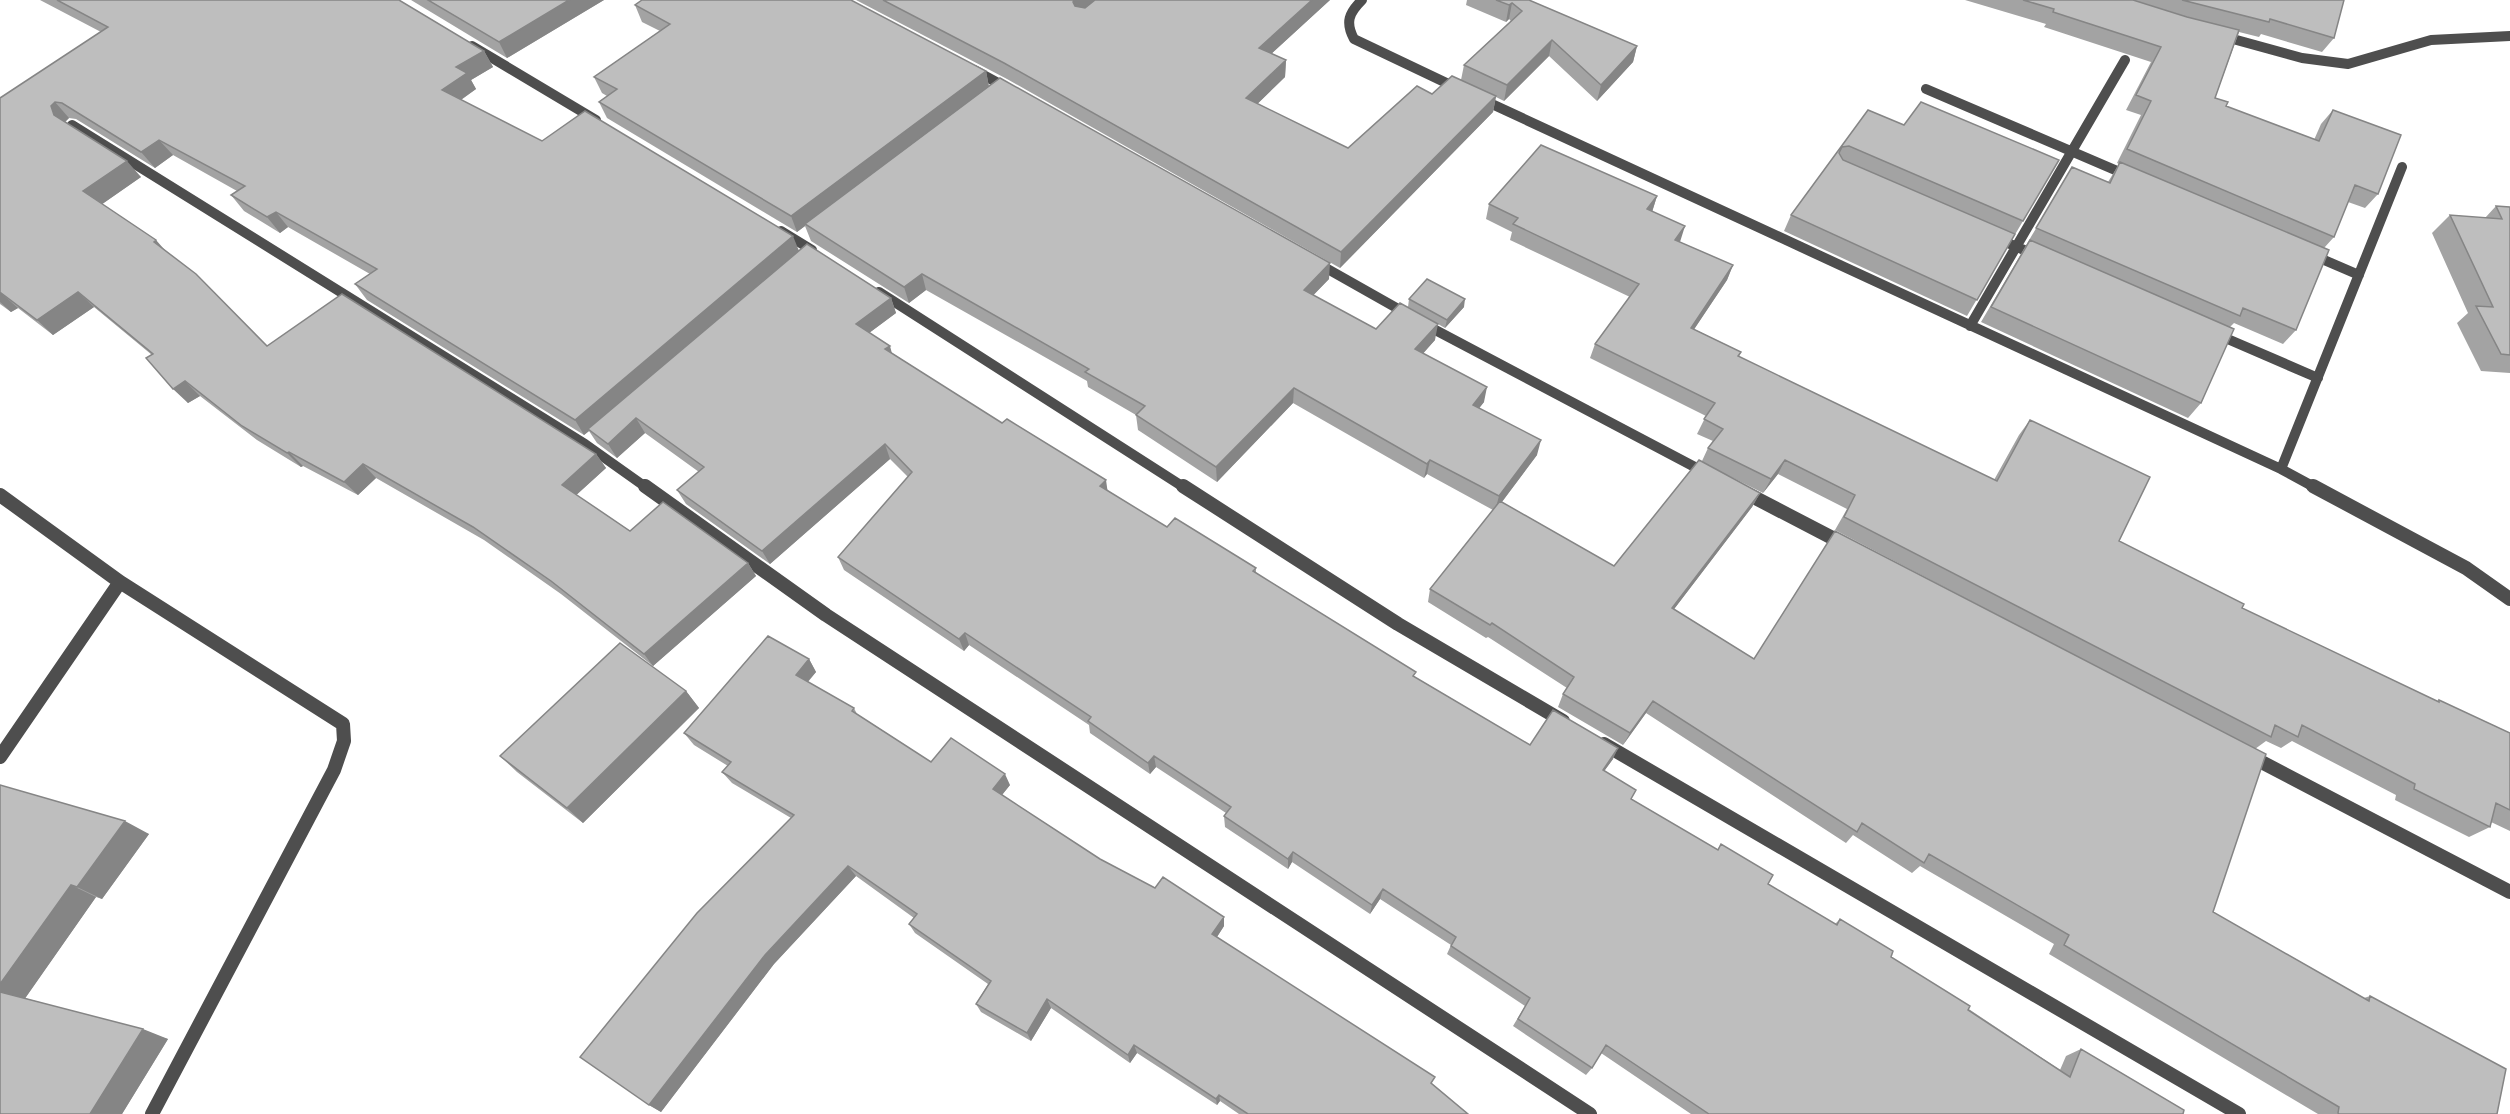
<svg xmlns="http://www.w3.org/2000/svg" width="2510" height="1114" viewBox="0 0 2510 1114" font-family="Figtree,sans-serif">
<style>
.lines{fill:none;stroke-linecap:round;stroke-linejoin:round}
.minor-far1{stroke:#4e4e4e;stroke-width:10}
.minor{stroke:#4e4e4e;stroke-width:14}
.wall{fill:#a3a3a3;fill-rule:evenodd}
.shaded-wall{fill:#858585}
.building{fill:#bebebe;stroke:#858585;stroke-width:1.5}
</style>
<rect width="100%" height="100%" fill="#fff"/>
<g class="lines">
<path class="minor-far1" d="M 1362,0 C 1349,13 1345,22 1354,39 L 1457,88
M 2222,36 L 2302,58 L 2348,64 L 2431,40 L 2510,36
M 472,46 L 596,120
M 974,70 L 1009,89
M 1926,89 L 2129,176
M 1481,99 L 2281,469 L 2316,488
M 72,125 L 585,444 L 647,488
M 781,231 L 812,250 L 807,254
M 1996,238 L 2038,256
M 2310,254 L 2359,275
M 1317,263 L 1409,315
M 879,292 L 1185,488
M 1424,324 L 1708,474
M 1970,326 L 2125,60
M 2216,334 L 2318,378
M 2281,469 L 2402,167"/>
<path class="minor" d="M 645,486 L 826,615 L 1590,1114
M 1183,486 L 1398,624 L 1563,721
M 2313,486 L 2466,568 L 2510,599
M 1742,491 L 1844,544
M 0,495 L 120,582 L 343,724 L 344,741 L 334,770 L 152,1114
M 1604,744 L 2239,1114
M 2250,756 L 2510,892
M 0,757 L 120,582"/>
</g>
<path class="wall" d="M 40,0 L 399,0 L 484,51 L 493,67 L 471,80 L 476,89 L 461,100 L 542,141 L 799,250 L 891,298 L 896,313 L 869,333 L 892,353 L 1107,491 L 1167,527 L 1256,568 L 1256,573 L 1415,677 L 1530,745 L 1613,759 L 1604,771 L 1631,799 L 1717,850 L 1721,844 L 1768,884 L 1835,924 L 1840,919 L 1891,957 L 2060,1070 L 2066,1056 L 2081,1049 L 2183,1114 L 1691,1114 L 1601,1053 L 1592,1068 L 1586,1075 L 1513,1026 L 1525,1006 L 1447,954 L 1451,945 L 1380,899 L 1370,914 L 1292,862 L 1288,869 L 1225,827 L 1224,816 L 1226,813 L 1156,767 L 1150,774 L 1090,733 L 1089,725 L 969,645 L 964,651 L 844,570 L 838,557 L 908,477 L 890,459 L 770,564 L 686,504 L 677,490 L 699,472 L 645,433 L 617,458 L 597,443 L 589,431 L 584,435 L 367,300 L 355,284 L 370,274 L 288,227 L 280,233 L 244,211 L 231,195 L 237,191 L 173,155 L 155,168 L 76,119 L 69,118 L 65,122 L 66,123 L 141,177 L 102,204 L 166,251 L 267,346 L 596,454 L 606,468 L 576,495 L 630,531 L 748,563 L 756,576 L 653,666 L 561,594 L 484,540 L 376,478 L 358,495 L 303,466 L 301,467 L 257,440 L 200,396 L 188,403 L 152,355 L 94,307 L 53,335 L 18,308 L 11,312 L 0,304 L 0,98 L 101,32 Z
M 411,0 L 604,0 L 507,58 Z
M 856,0 L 1330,0 L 1271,54 L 1286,60 L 1285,77 L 1257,104 L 1348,148 L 1432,94 L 1461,80 L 1464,65 L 1511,21 L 1509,19 L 1506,22 L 1466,5 L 1467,0 L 1529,0 L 1637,46 L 1633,62 L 1597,101 L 1549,56 L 1504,101 L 1496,97 L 1493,112 L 1340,268 L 1007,79 Z
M 1965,0 L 2344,0 L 2334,38 L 2322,52 L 2261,34 L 2259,37 L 2239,32 L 2215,98 L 2226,106 L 2314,140 L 2321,124 L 2333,110 L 2378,194 L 2365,208 L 2348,202 L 2334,237 L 2324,248 L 2296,330 L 2283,344 L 2234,323 L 2230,327 L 2201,403 L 2188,418 L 1981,322 L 2072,167 L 2108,182 L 2119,164 L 2117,163 L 2141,115 L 2126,110 L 2151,62 L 2044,27 L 2046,24 Z
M 635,5 L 986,71 L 989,87 L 1329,279 L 1313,295 L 1376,329 L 1435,340 L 1423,353 L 1484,402 L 1479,408 L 1537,455 L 1502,502 L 1614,566 L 1702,461 L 1708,448 L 1713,441 L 1697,434 L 1706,416 L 1590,358 L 1595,344 L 1630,297 L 1510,240 L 1512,232 L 1486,219 L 1489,204 L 1657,196 L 1652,212 L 1680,242 L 1733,265 L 1727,280 L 1694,329 L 1741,352 L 1739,357 L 1994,480 L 2019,435 L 2030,420 L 2119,541 L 2242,608 L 2437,701 L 2439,700 L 2510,733 L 2510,831 L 2491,822 L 2490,827 L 2469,837 L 2395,800 L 2396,795 L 2292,741 L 2281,748 L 2266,741 L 2255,749 L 2213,912 L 2364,998 L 2370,996 L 2497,1114 L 2318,1114 L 2049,954 L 2054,944 L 1920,866 L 1912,873 L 1853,835 L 1846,843 L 1646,713 L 1623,745 L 1558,707 L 1563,694 L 1567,688 L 1488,637 L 1486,638 L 1428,602 L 1430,589 L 1493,510 L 1427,474 L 1424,478 L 1293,403 L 1217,482 L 1138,430 L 1136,415 L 1088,387 L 1087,381 L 926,290 L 909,303 L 811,241 L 805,226 L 797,232 L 607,118 L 599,102 L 607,96 L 602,93 L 594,77 L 660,31 L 642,22 ZM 1778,474 L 1847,509 L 1835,530 L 2170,705 L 1754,659 L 1674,609 L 1752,507 L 1760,493 L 1727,475 L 1763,493 Z
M 1868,110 L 2023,221 L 1967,316 L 1784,231 L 1791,215 Z
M 2496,206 L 2510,207 L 2510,373 L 2481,371 L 2457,323 L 2468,313 L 2432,233 L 2450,215 L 2485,218 Z
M 1409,299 L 1464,307 L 1445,328 L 1408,307 Z
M 809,659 L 816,672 L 808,682 L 854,708 L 857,714 L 931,762 L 1010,785 L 1002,795 L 1100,859 L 1224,926 L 1217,937 L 1431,1083 L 1468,1114 L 1239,1114 L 1220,1101 L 1217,1105 L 1137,1053 L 1130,1063 L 1051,1008 L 1031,1041 L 981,1012 L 976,1004 L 988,984 L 915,933 L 909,924 L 914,918 L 856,876 L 774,964 L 661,1112 L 649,1105 L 791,818 L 732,783 L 722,772 L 728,766 L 694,745 L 684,733 Z
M 686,691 L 699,708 L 583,823 L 517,772 L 500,756 Z
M 0,785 L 149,834 L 102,899 L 96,897 L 25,998 L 168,1039 L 122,1114 L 0,1114 Z"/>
<path class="shaded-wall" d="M 569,0 L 604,0 L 507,58 L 499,42 Z
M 1074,0 L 1095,0 L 1076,18 L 1073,2 Z
M 1312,0 L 1330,0 L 1259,65 L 1259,48 Z
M 1512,3 L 1509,19 L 1506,22 L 1509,5 Z
M 1552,40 L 1549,56 L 1504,101 L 1507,85 Z
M 1637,46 L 1633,62 L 1597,101 L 1601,85 Z
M 484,51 L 493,67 L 471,80 L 476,89 L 452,106 L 442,90 L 456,67 Z
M 1286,60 L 1285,77 L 1246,115 L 1246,98 Z
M 986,71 L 989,87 L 805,224 L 805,226 L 797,232 L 791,216 Z
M 1496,96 L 1493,112 L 1340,268 L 1341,252 Z
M 55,102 L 69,118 L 65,122 L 68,131 L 54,115 L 51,106 Z
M 159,140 L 173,155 L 155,168 L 141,152 Z
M 127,161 L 141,177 L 98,207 L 83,191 Z
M 1657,196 L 1652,212 L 1647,209 Z
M 276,212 L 288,227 L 280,233 L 267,217 Z
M 1685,226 L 1680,242 L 1675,240 Z
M 793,236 L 799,251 L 588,429 L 589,431 L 584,435 L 575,420 Z
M 156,240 L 170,256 L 154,242 Z
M 1330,263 L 1329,279 L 1303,306 L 1304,290 Z
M 1733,265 L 1727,280 L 1685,343 L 1691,328 Z
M 922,274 L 926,290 L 909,303 L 904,287 Z
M 78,292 L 94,307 L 53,335 L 37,320 Z
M 1,293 L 18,308 L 11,312 L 0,302 L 0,294 Z
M 891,298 L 896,313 L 861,339 L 856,324 Z
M 1465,299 L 1464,307 L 1445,328 L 1447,320 Z
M 1438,324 L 1435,340 L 1413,365 L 1415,349 Z
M 890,346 L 894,361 L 885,349 Z
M 185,381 L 200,396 L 188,403 L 173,389 Z
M 1487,387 L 1484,402 L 1470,420 L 1473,405 Z
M 1294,388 L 1293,403 L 1217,482 L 1216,467 Z
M 636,418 L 645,433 L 617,458 L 608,444 Z
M 1541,440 L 1537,455 L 1495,511 L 1499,496 Z
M 885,444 L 890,459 L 770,564 L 762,551 Z
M 289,452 L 303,466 L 301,467 L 287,453 Z
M 596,454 L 606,468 L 572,499 L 562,485 Z
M 1430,460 L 1427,474 L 1424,478 L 1427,464 Z
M 1785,460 L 1778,474 L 1763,493 L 1771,479 Z
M 363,464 L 376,478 L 358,495 L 344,482 Z
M 1106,480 L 1108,494 L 1100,486 Z
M 1760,493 L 1752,507 L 1665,621 L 1672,608 Z
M 748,563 L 756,576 L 653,666 L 644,654 Z
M 965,633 L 969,645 L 964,651 L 959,639 Z
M 809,659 L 816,672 L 803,687 L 796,675 Z
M 686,691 L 699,708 L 583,823 L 567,808 Z
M 1653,701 L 1646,713 L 1623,745 L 1630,733 Z
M 1618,748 L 1613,759 L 1597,781 L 1603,770 Z
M 1154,756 L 1156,767 L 1150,774 L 1148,763 Z
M 1005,774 L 1010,785 L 997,801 L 993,789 Z
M 125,821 L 149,834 L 102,899 L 77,887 Z
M 1293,852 L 1292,862 L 1288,869 L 1288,859 Z
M 848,866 L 856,876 L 774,964 L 661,1112 L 649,1105 L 765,955 Z
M 71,885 L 96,897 L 24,1000 L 0,992 L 0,984 Z
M 1383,889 L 1380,899 L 1370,914 L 1372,905 Z
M 1224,917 L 1224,926 L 1213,943 L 1212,934 Z
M 1047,999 L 1051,1008 L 1031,1041 L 1027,1033 Z
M 143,1029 L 168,1039 L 122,1114 L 90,1114 Z
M 1134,1045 L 1137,1053 L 1130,1063 L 1128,1055 Z
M 1219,1095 L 1220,1101 L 1217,1105 L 1216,1099 Z"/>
<path class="building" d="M 57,0 L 399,0 L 484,51 L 456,67 L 467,73 L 442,90 L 542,141 L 585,111 L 793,236 L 575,420 L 355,284 L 377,269 L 276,212 L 267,217 L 231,195 L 245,186 L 159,140 L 141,152 L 62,103 L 55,102 L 51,106 L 54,115 L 127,161 L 83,191 L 156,240 L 154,242 L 196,274 L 267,346 L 342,294 L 596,454 L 562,485 L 630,531 L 663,502 L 748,563 L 644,654 L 551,581 L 473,527 L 363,464 L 344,482 L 289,452 L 287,453 L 242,426 L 185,381 L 173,389 L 146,358 L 153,354 L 78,292 L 37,320 L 1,293 L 0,294 L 0,98 L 108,27 Z
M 428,0 L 569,0 L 499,42 Z
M 642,0 L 851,0 L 986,71 L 791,216 L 599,102 L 617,89 L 594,77 L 670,24 L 635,5 Z
M 883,0 L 1074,0 L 1073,2 L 1075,6 L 1085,8 L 1095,0 L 1312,0 L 1259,48 L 1286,60 L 1246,98 L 1348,148 L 1417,86 L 1432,94 L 1452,76 L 1496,96 L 1341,252 L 1004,63 Z
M 1496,0 L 1529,0 L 1637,46 L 1601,85 L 1552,40 L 1507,85 L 1464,65 L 1522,11 L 1512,3 L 1509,5 Z
M 2023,0 L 2133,0 L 2187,17 L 2239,30 L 2215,98 L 2228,102 L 2226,106 L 2319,141 L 2333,110 L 2401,135 L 2378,194 L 2355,185 L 2334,237 L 2127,149 L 2151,101 L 2136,95 L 2161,47 L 2053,12 L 2054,9 Z
M 2182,0 L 2344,0 L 2334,38 L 2270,19 L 2269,22 Z
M 1000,78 L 1330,263 L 1304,290 L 1376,329 L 1400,303 L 1438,324 L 1415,349 L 1487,387 L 1473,405 L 1541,440 L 1499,496 L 1430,460 L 1427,464 L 1294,388 L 1216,467 L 1136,415 L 1145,406 L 1085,372 L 1089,369 L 922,274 L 904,287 L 805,224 Z
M 1921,102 L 2059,160 L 2023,221 L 1849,146 L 1842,147 L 1839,153 L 1843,160 L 2015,234 L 1977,300 L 1791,215 L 1868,110 L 1904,125 Z
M 1541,145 L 1657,196 L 1647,209 L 1685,226 L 1675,240 L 1733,265 L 1691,328 L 1741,352 L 1738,356 L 1997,481 L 2030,420 L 2150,477 L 2119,541 L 2244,604 L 2242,608 L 2439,702 L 2439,700 L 2510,733 L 2510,810 L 2496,803 L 2490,827 L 2414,789 L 2415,784 L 2302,725 L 2298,737 L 2275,725 L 2271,737 L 1844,517 L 1855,495 L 1785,460 L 1771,479 L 1708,448 L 1723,429 L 1704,419 L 1715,403 L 1595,344 L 1639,284 L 1513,224 L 1518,218 L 1489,204 Z
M 2120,162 L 2329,250 L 2296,330 L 2243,308 L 2240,316 L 2036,228 L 2072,167 L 2110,183 Z
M 2496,206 L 2510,207 L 2510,355 L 2501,354 L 2476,306 L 2493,307 L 2450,215 L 2502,219 Z
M 2030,240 L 2234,329 L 2201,403 L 1991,307 Z
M 807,244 L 891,298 L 856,324 L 890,346 L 885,349 L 1002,423 L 1007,419 L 1106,480 L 1100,486 L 1167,527 L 1175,518 L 1256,568 L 1253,571 L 1416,672 L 1413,676 L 1530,745 L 1553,710 L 1618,748 L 1603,770 L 1636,790 L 1631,799 L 1718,850 L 1721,844 L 1773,875 L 1768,884 L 1837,925 L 1840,919 L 1893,951 L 1891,957 L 1970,1006 L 1968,1010 L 2070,1077 L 2081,1049 L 2184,1110 L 2183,1114 L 1709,1114 L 1606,1045 L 1592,1068 L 1518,1019 L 1530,998 L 1451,946 L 1456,937 L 1383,889 L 1372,905 L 1293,852 L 1288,859 L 1224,816 L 1231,807 L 1154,756 L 1148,763 L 1088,721 L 1091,717 L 965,633 L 959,639 L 838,557 L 912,472 L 885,444 L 762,551 L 677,490 L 704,467 L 636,418 L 608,444 L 588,429 Z
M 1427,279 L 1465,299 L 1447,320 L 1409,299 Z
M 1699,460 L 1760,493 L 1672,608 L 1754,659 L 1835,531 L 2266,754 L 2213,912 L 2369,1001 L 2370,996 L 2506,1069 L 2497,1114 L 2339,1114 L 2338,1113 L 2339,1107 L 2064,945 L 2069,935 L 1929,854 L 1924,863 L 1862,823 L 1857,832 L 1653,701 L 1630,733 L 1563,694 L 1574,677 L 1492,623 L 1490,625 L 1430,589 L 1500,501 L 1614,566 Z
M 768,636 L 809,659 L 796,675 L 854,708 L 852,711 L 931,762 L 951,738 L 1005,774 L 993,789 L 1100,859 L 1155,888 L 1163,877 L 1224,917 L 1212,934 L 1435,1077 L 1431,1083 L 1468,1114 L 1248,1114 L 1219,1095 L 1216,1099 L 1134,1045 L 1128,1055 L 1047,999 L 1027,1033 L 976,1004 L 991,981 L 909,924 L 917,914 L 848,866 L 765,955 L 649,1105 L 580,1057 L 697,913 L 794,815 L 722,772 L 731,762 L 684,733 Z
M 620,643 L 686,691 L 567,808 L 500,756 Z
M 0,785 L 125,821 L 77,887 L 71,885 L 0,984 Z
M 0,992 L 143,1029 L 90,1114 L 0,1114 Z"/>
</svg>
